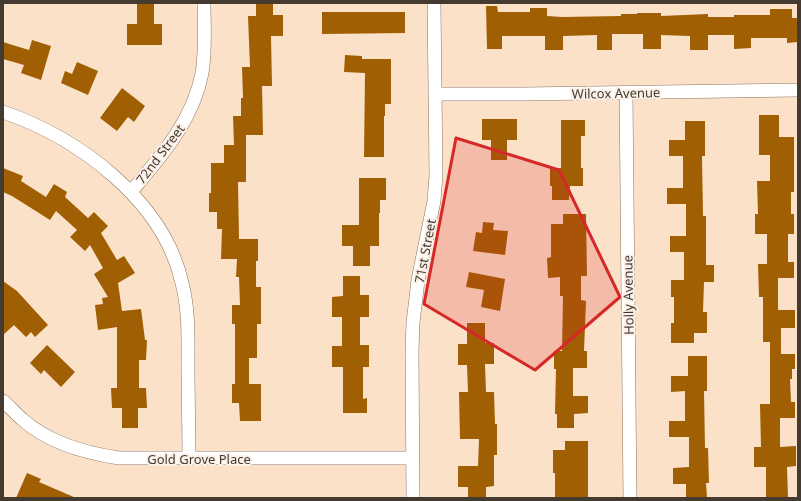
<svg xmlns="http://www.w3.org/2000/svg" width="801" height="501" viewBox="0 0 801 501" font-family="'Noto Sans',sans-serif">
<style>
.building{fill:#9f5f02}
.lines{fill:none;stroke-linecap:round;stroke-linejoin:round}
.minor-casing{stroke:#8c735e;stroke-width:14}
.minor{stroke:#fff;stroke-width:13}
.marked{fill:#d62828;fill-opacity:0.2;stroke:#d62828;stroke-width:3;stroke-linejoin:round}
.labels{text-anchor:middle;stroke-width:4;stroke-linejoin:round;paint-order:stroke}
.street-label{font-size:13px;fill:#443a30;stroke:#fcf1e8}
</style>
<rect width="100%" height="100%" fill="#fce1c9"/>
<path class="building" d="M 256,3 L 273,3 L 273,15 L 283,15 L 283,36 L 271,36 L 272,86 L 262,86 L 263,135 L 246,135 L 246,182 L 238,182 L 239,239 L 258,239 L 258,261 L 256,261 L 256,287 L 261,287 L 261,324 L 257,324 L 257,358 L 249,358 L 249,384 L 261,384 L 261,421 L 240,421 L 239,403 L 232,403 L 232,384 L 235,384 L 235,324 L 232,324 L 232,305 L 240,305 L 239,277 L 236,277 L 237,259 L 221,259 L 222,229 L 217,229 L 217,212 L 209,212 L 209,193 L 211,193 L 211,163 L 224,163 L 224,145 L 234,145 L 233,116 L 241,116 L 241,98 L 243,98 L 242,67 L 250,67 L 248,16 L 256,16 Z
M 137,4 L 154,4 L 154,24 L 162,24 L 162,45 L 127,45 L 127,24 L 137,24 Z
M 486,6 L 497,6 L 498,12 L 530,12 L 530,8 L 547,8 L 547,16 L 562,17 L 621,16 L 621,14 L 637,14 L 637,13 L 661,13 L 661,16 L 708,14 L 708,17 L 734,17 L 734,15 L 770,15 L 770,9 L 792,9 L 792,18 L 798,18 L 798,42 L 787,43 L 787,38 L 751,38 L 751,48 L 734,49 L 734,35 L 708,35 L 708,50 L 690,50 L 690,36 L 661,35 L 661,49 L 643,49 L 643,34 L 612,34 L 612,50 L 597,50 L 597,35 L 563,36 L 563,50 L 545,50 L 545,36 L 502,36 L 502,49 L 487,49 Z
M 322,12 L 405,12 L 405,33 L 322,34 Z
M 32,40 L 51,46 L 41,80 L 21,73 L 24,65 L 3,59 L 3,42 L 29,50 Z
M 345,55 L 362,56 L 362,59 L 391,59 L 391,104 L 385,104 L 385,116 L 384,116 L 384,157 L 364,157 L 365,73 L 344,72 Z
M 77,62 L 98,71 L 88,95 L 61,83 L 65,71 L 72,74 Z
M 122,88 L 145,106 L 134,122 L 128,117 L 117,131 L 100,118 Z
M 759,115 L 779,115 L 779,137 L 794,137 L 794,192 L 791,192 L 791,214 L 794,214 L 794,234 L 788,234 L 788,262 L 794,262 L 794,278 L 778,278 L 778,310 L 795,310 L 795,328 L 781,328 L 781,354 L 795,354 L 795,369 L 792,369 L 792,379 L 790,379 L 791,402 L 795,402 L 795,418 L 780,418 L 780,447 L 796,446 L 796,466 L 787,467 L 788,498 L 766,498 L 766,467 L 754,467 L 754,447 L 761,447 L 760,404 L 770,404 L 770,342 L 763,342 L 763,297 L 759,297 L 758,264 L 767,264 L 767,234 L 755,234 L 755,214 L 758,214 L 757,181 L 770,181 L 770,155 L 759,155 Z
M 482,119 L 517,119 L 517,140 L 507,140 L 507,160 L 491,160 L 491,140 L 482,140 Z
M 561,120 L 585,120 L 585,136 L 581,136 L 581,168 L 583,168 L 583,186 L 570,186 L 569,200 L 552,200 L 552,186 L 550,186 L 550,169 L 561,168 Z
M 685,121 L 705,121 L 705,156 L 702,156 L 703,216 L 706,216 L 706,265 L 714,265 L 714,282 L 704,282 L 703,312 L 707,312 L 707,333 L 694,333 L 694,343 L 671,343 L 671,323 L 674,323 L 674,297 L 671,297 L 671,280 L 684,280 L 684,252 L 670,252 L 670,236 L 686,236 L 686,204 L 667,204 L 667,188 L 683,188 L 683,156 L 669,156 L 669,140 L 685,140 Z
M 3,168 L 23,176 L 21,181 L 46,197 L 54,184 L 67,192 L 65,197 L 88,218 L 94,212 L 108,226 L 101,233 L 117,260 L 124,256 L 135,273 L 118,283 L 122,311 L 141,309 L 145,340 L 147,340 L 146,360 L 139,360 L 139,388 L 146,388 L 147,408 L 138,408 L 138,428 L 122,428 L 122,408 L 112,408 L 111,388 L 117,388 L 117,327 L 98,330 L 95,305 L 103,304 L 102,298 L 108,297 L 94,274 L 103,268 L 90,245 L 85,251 L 70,237 L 77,230 L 56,211 L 50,220 L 12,196 L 3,192 Z
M 359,178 L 386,178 L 386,200 L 380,200 L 380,213 L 379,213 L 379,246 L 370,246 L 370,266 L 353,266 L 353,246 L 342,246 L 342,225 L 359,225 Z
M 563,214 L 586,214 L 587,276 L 581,276 L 581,300 L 586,301 L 584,351 L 587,351 L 587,368 L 573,368 L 573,396 L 588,396 L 588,413 L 574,414 L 574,428 L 557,428 L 557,414 L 555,414 L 556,369 L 554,369 L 554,351 L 562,351 L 563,296 L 560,296 L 560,277 L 548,278 L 547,258 L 551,257 L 551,224 L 563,224 Z
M 483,222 L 494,223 L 493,230 L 508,231 L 505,255 L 473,251 L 476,232 L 482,233 Z
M 469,272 L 505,279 L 500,311 L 481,307 L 484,290 L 466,287 Z
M 343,276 L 360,276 L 360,295 L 369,295 L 369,317 L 360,317 L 360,345 L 369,345 L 369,367 L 363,367 L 363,399 L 367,398 L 367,413 L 343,413 L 343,367 L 332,367 L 332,346 L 342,346 L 342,317 L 332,317 L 332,297 L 343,296 Z
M 3,281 L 17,291 L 48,325 L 35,337 L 31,332 L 26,337 L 14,325 L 3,335 Z
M 467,323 L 485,323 L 485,343 L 494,343 L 494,364 L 485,364 L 486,392 L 494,392 L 495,424 L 497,424 L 497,455 L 494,455 L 494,486 L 486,487 L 486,498 L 468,498 L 468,487 L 458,487 L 458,466 L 478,466 L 479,439 L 460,439 L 459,392 L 468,392 L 467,365 L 458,365 L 458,344 L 467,344 Z
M 47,345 L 75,372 L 61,387 L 44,370 L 41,374 L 30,363 Z
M 688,356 L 707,356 L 707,391 L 704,391 L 705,448 L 708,448 L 709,483 L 706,483 L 707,498 L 686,498 L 686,484 L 673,484 L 673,468 L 689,467 L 689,437 L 669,437 L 669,421 L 685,421 L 685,391 L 671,392 L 671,376 L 688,376 Z
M 565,441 L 588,441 L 588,498 L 555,498 L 555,473 L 553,473 L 553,450 L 565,450 Z
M 27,473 L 41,479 L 39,482 L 76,498 L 16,498 Z"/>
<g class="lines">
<defs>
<path id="minor" d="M 626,93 L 630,498
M 435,94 L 523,94 L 798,90
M 3,112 C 79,138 164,201 182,283 C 189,310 188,337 188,365 C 188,396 189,427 189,459
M 131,192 C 161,156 193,121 202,73 C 206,50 204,26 204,3
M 3,401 C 10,407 16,414 23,420 C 49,443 85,453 119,458 L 412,458
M 413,498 L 412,351 L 413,323 L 418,280 L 434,201 L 436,175 L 434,3"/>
</defs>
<use href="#minor" class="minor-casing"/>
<use href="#minor" class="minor"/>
</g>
<path class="marked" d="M 456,138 L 559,170 L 620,297 L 535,370 L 424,304 Z"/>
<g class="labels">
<g class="street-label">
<text transform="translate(616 93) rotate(-1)" y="5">Wilcox Avenue</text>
<text transform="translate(160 154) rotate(-53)" y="5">72nd Street</text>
<text transform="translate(425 251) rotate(-79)" y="5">71st Street</text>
<text transform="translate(628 295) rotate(-91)" y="5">Holly Avenue</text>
<text x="199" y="464">Gold Grove Place</text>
</g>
</g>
<rect width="801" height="501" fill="none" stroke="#443a30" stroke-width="8"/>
</svg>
